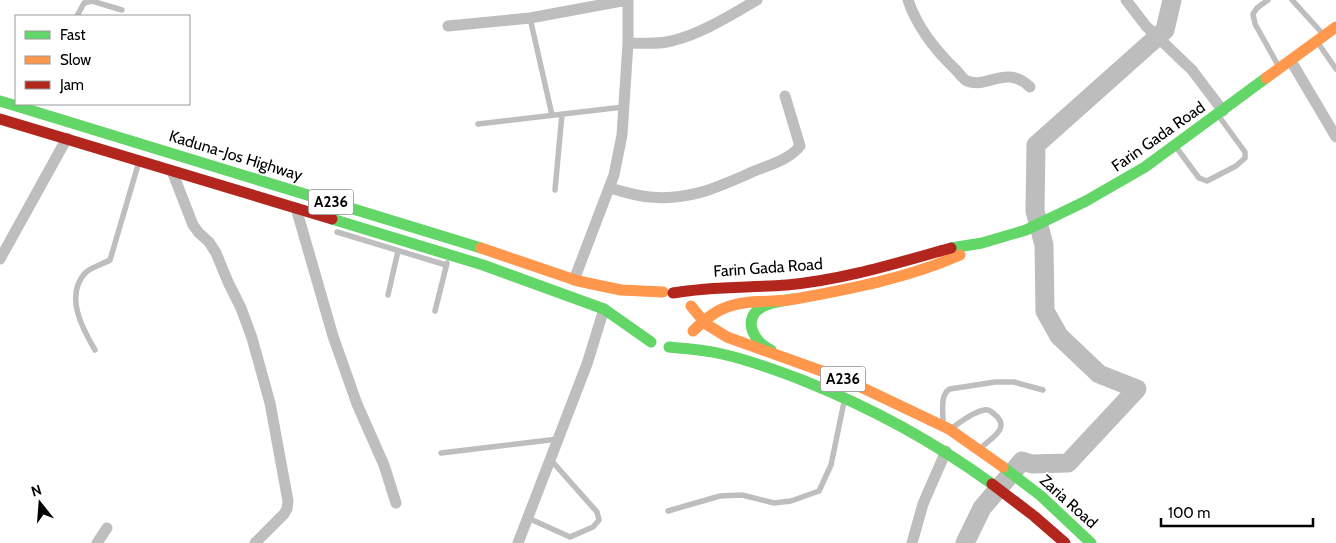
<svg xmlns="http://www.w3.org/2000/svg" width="1336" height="543" viewBox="0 0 1336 543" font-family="Cabin,sans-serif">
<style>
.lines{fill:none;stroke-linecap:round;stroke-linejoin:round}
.river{stroke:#bdbdbd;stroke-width:19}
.lane{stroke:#bebebe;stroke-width:5.5}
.street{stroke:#bebebe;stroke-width:11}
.fast{stroke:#63d668;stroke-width:11}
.slow{stroke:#ff974d;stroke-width:11}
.jam{stroke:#b3261e;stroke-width:11}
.labels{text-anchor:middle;stroke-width:4;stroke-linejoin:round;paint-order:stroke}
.shield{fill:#fff;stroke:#4c4c4c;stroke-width:1}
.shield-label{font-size:15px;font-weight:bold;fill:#000}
.street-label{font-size:16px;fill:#000;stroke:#fff}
</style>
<rect width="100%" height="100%" fill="#fff"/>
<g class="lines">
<path class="river" d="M 965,543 L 982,508 L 1022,461 L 1032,464 L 1068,463 L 1137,389 L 1099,374 L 1059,336 L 1045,311 L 1044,245 L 1035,211 L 1036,145 L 1165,30 L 1172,0"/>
<path class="lane" d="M 1268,0 L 1257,8 L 1253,14 L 1255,24 L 1279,67
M 1292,0 L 1323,34
M 77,16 L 84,3 L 92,1 L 122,10
M 530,18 L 552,115
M 1318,43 L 1336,69
M 478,124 L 623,107
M 1176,147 L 1199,178 L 1207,181 L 1236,166 L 1245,158 L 1245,152 L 1218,115
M 555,190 L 562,114
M 337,232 L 446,265
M 388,295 L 398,251
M 435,311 L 447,263
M 95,350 C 82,328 64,295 86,272 C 92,267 103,264 110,260 L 138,165
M 943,421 C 943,411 940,394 950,389 L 995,382 L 1014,382 L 1043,390
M 953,427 C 962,421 973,412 984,410 C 988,409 991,411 994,414 C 1011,427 993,437 983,446
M 441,453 L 558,439
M 668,511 L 720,496 L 742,495 L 774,503 L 791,501 L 819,491 L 831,465 L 844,402
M 528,518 L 570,537 L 593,527 L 599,520 L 597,512 L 550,459"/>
<path class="street" d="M 908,0 C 917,27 935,50 956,70 C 959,73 963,79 967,81 C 988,89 1006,64 1030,87
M 1126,0 L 1146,26 L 1192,70 L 1223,111
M 448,26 L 530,18 L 627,0
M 628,43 C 643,43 660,45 675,40 C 703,33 732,14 757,0
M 1291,61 L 1336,137
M 172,171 L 193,225 L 199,233 L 209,242 L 216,253 L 228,282 L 241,308 L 252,338 L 270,403 L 288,501 L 287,509 L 284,514 L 255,543
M 609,188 C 622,191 636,196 650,197 C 691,201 720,186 757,170 C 772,164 790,159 800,146 L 785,96
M 296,208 L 333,336 L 357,404 L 384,465 L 396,503
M 0,259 L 67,138
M 574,280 L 614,175 L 622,135 L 628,43 L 628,0
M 97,543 L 107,528
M 518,543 L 587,364 L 604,309
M 912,543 L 923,504 L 946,451"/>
<path class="fast" d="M 0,101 L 481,248
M 332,219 L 483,265 L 604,309 L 651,342
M 951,248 L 982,243 L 1026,230 L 1086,201 L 1145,167 L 1266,78
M 669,347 C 687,349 705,350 722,354 C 749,360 776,370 802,380 C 870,407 933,441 992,484
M 771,350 C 754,342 741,319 762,307 C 771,302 783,301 793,299
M 1003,467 L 1041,496 L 1091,543"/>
<path class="slow" d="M 1266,78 L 1336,27
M 481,248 L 578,281 L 621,290 L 663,292
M 691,306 L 706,324 L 727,337 L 844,379 L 949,429 L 1003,467
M 693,331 C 703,321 713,312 727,307 C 748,299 773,303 795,299 C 850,289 908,278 960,255"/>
<path class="jam" d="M 0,119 L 332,219
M 673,293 C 712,286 748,288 787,285 C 843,280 897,263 951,248
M 992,484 L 1034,516 L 1065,543"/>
</g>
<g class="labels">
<g class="shield">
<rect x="308.5" y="189.5" width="45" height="25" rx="4"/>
<rect x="820.5" y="366.5" width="45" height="25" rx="4"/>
</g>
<g class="shield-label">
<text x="331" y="207">A236</text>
<text x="843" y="384">A236</text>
</g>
<g class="street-label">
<text transform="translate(1158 136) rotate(-35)" y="6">Farin Gada Road</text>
<text transform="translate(236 155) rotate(17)" y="6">Kaduna-Jos Highway</text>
<text transform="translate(768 267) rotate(-4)" y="6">Farin Gada Road</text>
<text transform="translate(1069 501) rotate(42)" y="6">Zaria Road</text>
</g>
</g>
<rect x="15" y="15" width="175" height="90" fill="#ffffff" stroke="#999999"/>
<rect x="25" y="31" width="25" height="8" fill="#63d668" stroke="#999999"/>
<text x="60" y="40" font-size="15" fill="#000000">Fast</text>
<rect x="25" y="56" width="25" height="8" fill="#ff974d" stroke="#999999"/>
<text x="60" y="65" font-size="15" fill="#000000">Slow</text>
<rect x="25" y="81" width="25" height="8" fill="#b3261e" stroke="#999999"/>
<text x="60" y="90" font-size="15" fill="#000000">Jam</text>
<g transform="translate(40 503) rotate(343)" stroke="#ffffff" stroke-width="4" paint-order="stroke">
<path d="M0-4L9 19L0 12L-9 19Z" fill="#000000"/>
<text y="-8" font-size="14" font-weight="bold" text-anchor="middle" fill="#000000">N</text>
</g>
<path d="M1161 518v8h152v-8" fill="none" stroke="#000000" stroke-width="2.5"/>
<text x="1168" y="518" font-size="15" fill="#000000" stroke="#ffffff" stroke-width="4" paint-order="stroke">100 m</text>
</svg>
